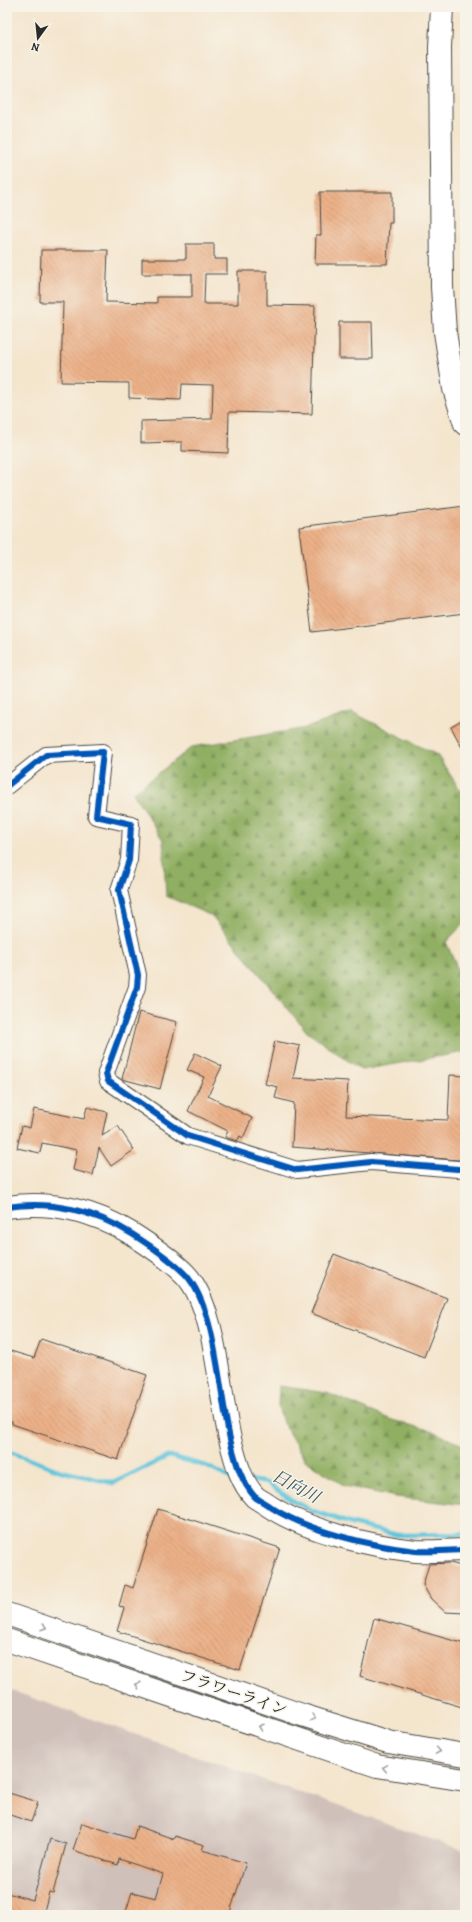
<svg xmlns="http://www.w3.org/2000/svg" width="472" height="1922" viewBox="0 0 472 1922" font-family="Alegreya,'Noto Serif JP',serif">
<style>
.industrial{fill:#cfc0ba}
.forest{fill:url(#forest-firs);stroke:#5e6d46}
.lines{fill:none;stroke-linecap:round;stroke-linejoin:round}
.stream{stroke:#5fc5dc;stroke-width:4.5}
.building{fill:url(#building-back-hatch)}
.street-casing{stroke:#494743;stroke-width:18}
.secondary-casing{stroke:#494743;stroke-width:24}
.street{stroke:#fff;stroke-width:16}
.secondary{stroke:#fff;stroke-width:22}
.cycleway-casing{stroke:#f7f3e8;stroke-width:8}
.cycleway{stroke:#0057b8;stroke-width:6}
.oneway{stroke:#a0a0a0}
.labels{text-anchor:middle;stroke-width:3;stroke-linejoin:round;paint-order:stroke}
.street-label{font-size:16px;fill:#2b2b2b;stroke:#f7f3e8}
.water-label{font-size:17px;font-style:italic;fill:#3b5960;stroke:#f7f3e8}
</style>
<defs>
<pattern id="forest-firs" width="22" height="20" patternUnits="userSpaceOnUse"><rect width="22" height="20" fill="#90af62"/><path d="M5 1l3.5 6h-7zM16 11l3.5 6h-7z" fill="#768f51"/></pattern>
<pattern id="building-back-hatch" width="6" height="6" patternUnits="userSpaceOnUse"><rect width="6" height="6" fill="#ebb188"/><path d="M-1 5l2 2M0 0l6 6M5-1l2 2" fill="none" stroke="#ca9876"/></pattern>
</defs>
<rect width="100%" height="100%" fill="#f7f3e8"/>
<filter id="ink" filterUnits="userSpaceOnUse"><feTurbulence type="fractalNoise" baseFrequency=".025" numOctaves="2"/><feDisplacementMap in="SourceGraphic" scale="8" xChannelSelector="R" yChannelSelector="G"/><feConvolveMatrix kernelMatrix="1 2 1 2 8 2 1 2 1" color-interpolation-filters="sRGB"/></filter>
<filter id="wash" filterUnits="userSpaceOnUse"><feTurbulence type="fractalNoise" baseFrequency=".012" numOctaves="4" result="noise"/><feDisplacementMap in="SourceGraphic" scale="16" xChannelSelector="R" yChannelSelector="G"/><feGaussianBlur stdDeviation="0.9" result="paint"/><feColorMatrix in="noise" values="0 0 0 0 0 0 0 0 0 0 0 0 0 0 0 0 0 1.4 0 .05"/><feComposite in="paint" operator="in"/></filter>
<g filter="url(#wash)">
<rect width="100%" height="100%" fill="#f4e5cd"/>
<path class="industrial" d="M 7,1689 L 465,1851 L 465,1915 L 7,1915 Z"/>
<path class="forest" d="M 352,712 L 437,755 L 465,797 L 465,922 L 446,942 L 465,986 L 465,1052 L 361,1070 L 307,1032 L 212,916 L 166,896 L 163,840 L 133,793 L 192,747 L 306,728 Z
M 279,1386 L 327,1393 L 392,1420 L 432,1431 L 465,1446 L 465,1505 L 396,1497 L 345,1486 L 305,1460 L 283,1423 L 278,1406 Z"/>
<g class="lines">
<path class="stream" d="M 7,1451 L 61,1471 L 113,1483 L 169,1456 L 206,1466 L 228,1477 L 234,1478
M 251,1480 L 267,1483 L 290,1499 L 313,1511 L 352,1524 L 398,1535 L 465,1534"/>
</g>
<g id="blocks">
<path class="building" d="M 320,192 L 392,192 L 392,223 L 389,223 L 387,264 L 315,264 L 316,235 L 321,235 Z
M 186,244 L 214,244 L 214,259 L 227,259 L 227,274 L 205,274 L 204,304 L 238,304 L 238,271 L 267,271 L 267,305 L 315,306 L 312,414 L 229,412 L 228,453 L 182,451 L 182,442 L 141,443 L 141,421 L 212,419 L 213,385 L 182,384 L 181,400 L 129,398 L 129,383 L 61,382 L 63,302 L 40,302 L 41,250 L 108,250 L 106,302 L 157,303 L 157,297 L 192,297 L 192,274 L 142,274 L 142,259 L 186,259 Z
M 339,322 L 372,322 L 373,359 L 339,359 Z
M 465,506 L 465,613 L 312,632 L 299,527 Z
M 465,719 L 465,753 L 451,727 Z
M 139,1012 L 177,1022 L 160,1089 L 122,1079 Z
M 275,1041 L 300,1046 L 293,1078 L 348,1081 L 346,1116 L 448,1120 L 450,1075 L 465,1076 L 465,1163 L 459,1160 L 292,1147 L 294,1103 L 275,1098 L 278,1087 L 265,1084 Z
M 195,1053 L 222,1066 L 208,1096 L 252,1118 L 243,1138 L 240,1136 L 237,1141 L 225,1137 L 228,1131 L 188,1111 L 204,1077 L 187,1070 Z
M 87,1107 L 107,1112 L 102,1136 L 118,1126 L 134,1150 L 111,1166 L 99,1148 L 93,1175 L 73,1170 L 77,1150 L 42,1143 L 40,1153 L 17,1148 L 22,1126 L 30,1128 L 34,1109 L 84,1119 Z
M 334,1254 L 447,1298 L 424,1357 L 311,1313 Z
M 41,1339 L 147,1375 L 118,1460 L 12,1424 L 12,1422 L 7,1421 L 7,1350 L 34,1358 Z
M 158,1509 L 280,1548 L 240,1670 L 117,1631 L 124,1608 L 119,1606 L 125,1585 L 133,1588 Z
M 450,1563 L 465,1567 L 465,1613 L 445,1612 L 431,1599 L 423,1585 L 429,1564 Z
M 374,1618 L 465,1644 L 465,1708 L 360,1676 Z
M 9,1793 L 38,1802 L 31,1822 L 7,1814 L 7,1800 Z
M 82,1823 L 133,1839 L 137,1826 L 174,1839 L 175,1836 L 204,1845 L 202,1850 L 246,1863 L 229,1915 L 125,1915 L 132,1892 L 156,1898 L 163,1874 L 119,1859 L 118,1865 L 73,1850 Z
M 50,1839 L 66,1844 L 53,1893 L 49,1892 L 43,1915 L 26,1915 L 7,1910 L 7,1893 L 33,1900 Z"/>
</g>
</g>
<g filter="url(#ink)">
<use href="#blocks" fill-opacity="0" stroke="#494743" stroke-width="1"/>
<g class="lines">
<defs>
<path id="street" d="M 7,786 L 46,755 L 103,752 L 96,816 L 131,824 L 129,860 L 119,890 L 138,975 L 137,987 L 106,1073 L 108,1081 L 188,1136 L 297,1170 L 371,1162 L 458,1169"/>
<path id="secondary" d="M 442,7 L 440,47 L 442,287 L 445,332 L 454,389 L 465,424
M 7,1207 C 51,1200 95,1211 132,1234 C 151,1246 169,1258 185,1274 C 217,1307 219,1397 231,1443 C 236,1462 241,1482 255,1497 C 259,1500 265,1503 269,1506 C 307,1531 370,1546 416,1551 C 432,1552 449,1550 465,1550
M 7,1614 L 302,1715 L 388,1742 L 465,1755
M 7,1640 L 377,1766 L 465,1780"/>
</defs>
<use href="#street" class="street-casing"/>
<use href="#secondary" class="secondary-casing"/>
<use href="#street" class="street"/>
<use href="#secondary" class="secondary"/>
<defs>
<path id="cycleway" d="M 7,786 L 46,755 L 103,752 L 96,816 L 131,824 L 129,860 L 119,890 L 138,975 L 137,987 L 106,1073 L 108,1081 L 188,1136 L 297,1170 L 371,1162 L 458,1169
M 7,1207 C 51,1200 95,1211 132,1234 C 151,1246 169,1258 185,1274 C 217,1307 219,1397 231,1443 C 236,1462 241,1482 255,1497 C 259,1500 265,1503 269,1506 C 307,1531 370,1546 416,1551 C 432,1552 449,1550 465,1550"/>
</defs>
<use href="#cycleway" class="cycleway-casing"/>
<use href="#cycleway" class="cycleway"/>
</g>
<defs><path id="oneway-chevron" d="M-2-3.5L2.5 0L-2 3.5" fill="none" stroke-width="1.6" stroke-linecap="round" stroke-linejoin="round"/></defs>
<g class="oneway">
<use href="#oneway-chevron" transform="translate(44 1627) rotate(19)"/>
<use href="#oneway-chevron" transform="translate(138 1685) rotate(-161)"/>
<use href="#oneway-chevron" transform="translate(313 1718) rotate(17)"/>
<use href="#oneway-chevron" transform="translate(261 1727) rotate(-161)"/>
<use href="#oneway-chevron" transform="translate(438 1751) rotate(10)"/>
<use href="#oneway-chevron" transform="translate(385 1768) rotate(-170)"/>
</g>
</g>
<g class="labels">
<g class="street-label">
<text transform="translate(234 1692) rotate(19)" y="6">フラワーライン</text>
</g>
<g class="water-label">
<text transform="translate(296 1486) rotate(28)" y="6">日向川</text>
</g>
</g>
<rect width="472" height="1922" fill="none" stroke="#f7f3e8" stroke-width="24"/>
<g transform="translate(38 38) rotate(195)" stroke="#f7f3e8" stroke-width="3" paint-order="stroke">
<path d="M0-3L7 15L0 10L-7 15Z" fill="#2b2b2b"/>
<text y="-6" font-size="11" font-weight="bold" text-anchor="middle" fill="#2b2b2b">N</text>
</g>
</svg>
